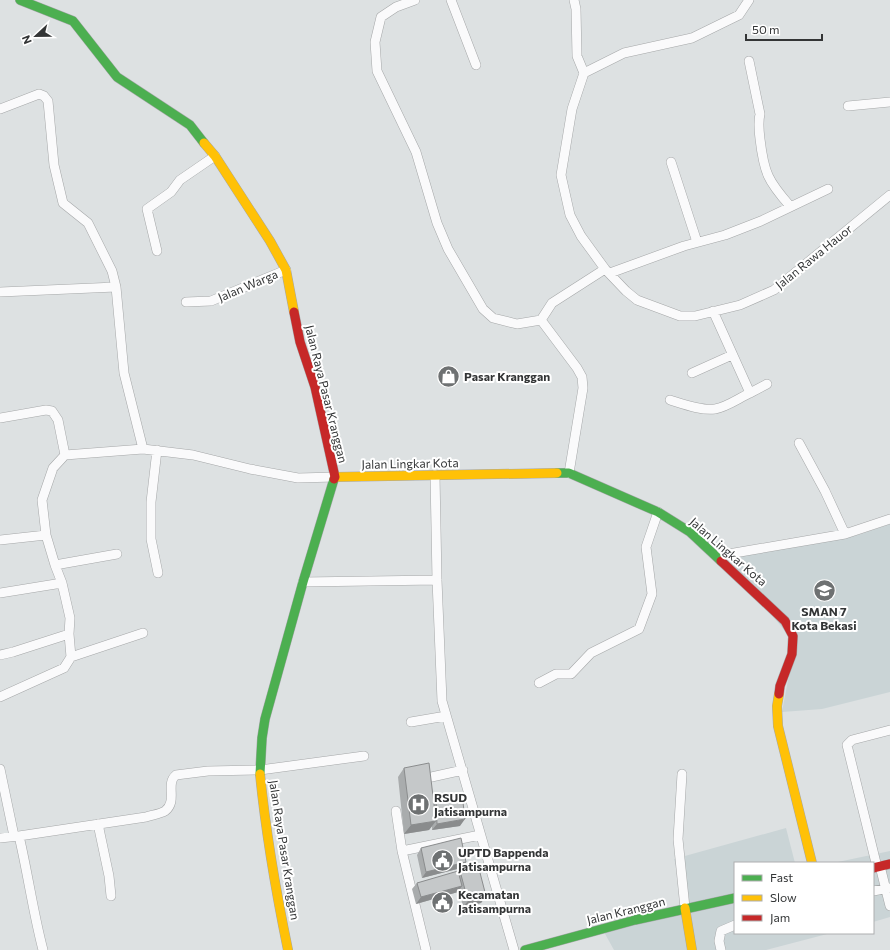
<svg xmlns="http://www.w3.org/2000/svg" width="890" height="950" viewBox="0 0 890 950" font-family="Commissioner,sans-serif">
<style>
.built{fill:#cad4d6}
.lines{fill:none;stroke-linecap:round;stroke-linejoin:round}
.street-casing{stroke:#a5a7a8;stroke-width:10}
.fast-casing{stroke:#a5a7a8;stroke-width:10}
.slow-casing{stroke:#a5a7a8;stroke-width:10}
.jam-casing{stroke:#a5a7a8;stroke-width:10}
.street{stroke:#fafafb;stroke-width:9}
.fast{stroke:#4caf50;stroke-width:9}
.slow{stroke:#ffc107;stroke-width:9}
.jam{stroke:#c62828;stroke-width:9}
.wall{fill:#a9acad}
.shaded-wall{fill:#8a8c8d}
.building{fill:#c5c8c9;stroke:#8a8c8d}
.labels{text-anchor:middle;stroke-width:4;stroke-linejoin:round;paint-order:stroke}
.street-label{font-size:12px;fill:#333536;stroke:#fff}
.poi-label{font-size:12px;font-weight:bold;fill:#333536;stroke:#fff;text-anchor:start}
</style>
<rect width="100%" height="100%" fill="#dde1e2"/>
<path class="built" d="M 890,524 L 890,692 L 822,709 L 782,712 L 795,643 L 727,561 L 732,557 L 858,535 Z
M 786,828 L 795,863 L 735,863 L 735,933 L 831,933 L 766,950 L 614,950 L 604,932 L 690,911 L 674,859 Z
M 890,851 L 890,917 L 873,922 L 873,863 L 833,863 Z"/>
<g class="lines">
<defs>
<path id="street" d="M 415,0 L 396,7 L 381,17 L 375,42 L 377,71 L 416,152 L 437,223 L 448,249 L 483,309 L 493,318 L 517,324 L 541,320 L 552,303 L 605,269 L 581,236 L 570,215 L 561,175 L 572,109 L 584,73 L 624,53 L 692,38 L 739,15 L 749,0
M 451,0 L 476,65
M 574,0 L 576,9 L 577,56 L 584,73
M 749,61 L 760,114 C 758,122 759,131 760,139 C 764,173 768,181 790,206
M 848,106 L 890,102
M 0,109 L 39,94 L 44,96 L 48,101 L 54,165 L 63,203 L 88,223 L 112,271 L 116,287 L 124,373 L 143,449
M 671,162 L 697,242
M 157,251 L 147,209 L 171,192 L 180,180 L 215,156
M 605,269 L 626,291 L 637,300 L 680,316 L 695,316 L 740,305 L 774,290 L 890,195
M 610,273 L 684,246 L 725,235 L 761,221 L 828,189
M 0,292 L 116,287
M 186,302 L 211,301 L 286,270
M 541,320 L 577,368 L 582,377 L 583,388 L 569,473
M 692,373 L 732,355
M 750,393 L 767,384
M 670,400 C 683,404 702,411 715,409 C 727,407 739,398 750,393 L 713,311
M 0,418 L 46,410 L 52,411 L 58,420 L 65,455
M 799,443 L 825,491 L 845,534
M 157,450 L 151,502 L 151,539 L 158,573
M 435,475 L 437,580 L 442,701 L 514,950
M 0,540 L 46,535
M 717,556 L 845,534 L 890,519
M 55,565 L 117,554
M 303,582 L 437,580
M 0,593 L 62,583
M 0,655 L 13,652 L 69,634
M 71,657 L 143,633
M 539,683 L 556,674 L 571,674 L 591,653 L 639,629 L 652,594 L 646,547 L 658,512
M 0,697 L 64,668 L 71,657 L 69,634 L 70,618 L 62,583 L 55,565 L 46,535 L 42,500 L 53,468 L 65,455 L 143,449 L 193,455 L 250,469 L 298,478 L 335,477
M 411,722 L 446,716
M 0,769 L 14,836
M 682,774 L 678,839 L 685,908
M 427,778 L 463,770
M 396,811 L 402,851 L 426,950
M 98,824 L 109,876 L 111,896
M 19,836 C 28,874 33,912 43,950
M 0,838 L 19,836 L 146,817 C 152,815 160,814 165,811 C 178,801 165,784 176,775 L 208,771 L 260,770 L 364,756
M 402,851 L 480,835
M 880,866 L 890,906
M 877,867 L 847,745 L 852,740 L 890,730
M 873,891 L 890,888
M 721,950 L 719,941 L 721,931 L 735,925"/>
<path id="fast" d="M 20,0 L 73,21 L 117,77 L 190,125 L 204,143
M 557,473 L 569,473 L 658,512 L 690,532 L 721,561
M 260,774 L 262,738 L 265,719 L 303,582 L 334,479
M 525,950 L 635,920 L 735,898"/>
<path id="slow" d="M 204,143 L 215,156 L 270,241 L 286,270 L 294,312
M 335,477 L 557,473
M 779,694 L 777,706 L 778,726 L 812,863
M 260,774 C 266,834 276,892 288,950
M 685,908 L 692,950"/>
<path id="jam" d="M 294,312 L 300,342 L 315,387 L 335,477 L 334,479
M 721,561 L 785,621 L 793,636 L 792,654 L 780,686 L 779,694
M 873,868 L 890,864"/>
</defs>
<use href="#street" class="street-casing"/>
<use href="#fast" class="fast-casing"/>
<use href="#slow" class="slow-casing"/>
<use href="#jam" class="jam-casing"/>
<use href="#street" class="street"/>
<use href="#fast" class="fast"/>
<use href="#slow" class="slow"/>
<use href="#jam" class="jam"/>
</g>
<path class="wall" d="M 404,768 L 433,802 L 436,799 L 460,826 L 432,830 L 432,826 L 429,830 L 404,834 L 398,777 Z
M 421,848 L 466,862 L 461,868 L 422,878 L 417,855 Z
M 460,871 L 486,896 L 481,903 L 463,907 L 459,890 L 458,892 L 416,904 L 412,889 L 417,883 L 459,872 Z"/>
<path class="shaded-wall" d="M 465,819 L 460,826 L 432,830 L 437,824 Z
M 436,821 L 429,830 L 404,834 L 411,825 Z
M 466,862 L 461,868 L 422,878 L 426,872 Z
M 462,886 L 458,892 L 416,904 L 421,897 Z
M 486,896 L 481,903 L 463,907 L 468,901 Z"/>
<path class="building" d="M 429,763 L 436,821 L 411,825 L 404,768 Z
M 462,794 L 465,819 L 437,824 L 436,799 Z
M 461,838 L 466,862 L 426,872 L 421,848 Z
M 478,865 L 486,896 L 468,901 L 460,871 Z
M 458,871 L 462,886 L 421,897 L 417,883 Z"/>
<defs>
<symbol id="shop-disc" viewBox="-11 -11 22 22"><circle r="9.5" fill="#6e7172" stroke="#fff"/><path d="M-5-2.5h2.3a2.7 3.5 0 0 1 5.4 0H5L5.5 6h-11ZM-1.5-2.5h3a1.5 2.3 0 0 0-3 0Z" fill="#fff"/></symbol>
<symbol id="school-disc" viewBox="-11 -11 22 22"><circle r="9.5" fill="#6e7172" stroke="#fff"/><path d="M0-5L7-2L0 1L-7-2ZM-4 1L0 2.5L4 1V4Q0 6-4 4Z" fill="#fff"/></symbol>
<symbol id="hospital-disc" viewBox="-11 -11 22 22"><circle r="9.5" fill="#6e7172" stroke="#fff"/><path d="M-5-5h3v3.5h4V-5h3V5h-3V1.5h-4V5h-3Z" fill="#fff"/></symbol>
<symbol id="civic-disc" viewBox="-11 -11 22 22"><circle r="9.5" fill="#6e7172" stroke="#fff"/><path d="M-.6-6.5H3V-4.5H.6V-3L4-1V1h2V6H-6V1h2V-1L-.6-3ZM-1.2 2.5V6h2.4V2.5Z" fill="#fff"/></symbol>
</defs>
<g fill-rule="evenodd">
<use href="#shop-disc" x="436" y="364" width="25" height="25"/>
<use href="#school-disc" x="812" y="578" width="25" height="25"/>
<use href="#hospital-disc" x="406" y="792" width="25" height="25"/>
<use href="#civic-disc" x="430" y="848" width="25" height="25"/>
<use href="#civic-disc" x="430" y="890" width="25" height="25"/>
</g>
<g class="labels">
<g class="street-label">
<text transform="translate(814 257) rotate(-39)" y="4">Jalan Rawa Hauor</text>
<text transform="translate(248 286) rotate(-23)" y="4">Jalan Warga</text>
<text transform="translate(326 394) rotate(76)" y="4">Jalan Raya Pasar Kranggan</text>
<text transform="translate(410 464) rotate(-1)" y="4">Jalan Lingkar Kota</text>
<text transform="translate(728 552) rotate(41)" y="4">Jalan Lingkar Kota</text>
<text transform="translate(284 850) rotate(81)" y="4">Jalan Raya Pasar Kranggan</text>
<text transform="translate(626 911) rotate(-14)" y="4">Jalan Kranggan</text>
</g>
<g class="poi-label">
<text x="464" y="381">Pasar Kranggan</text>
<text x="824" y="616" text-anchor="middle">SMAN 7<tspan x="824" dy="14">Kota Bekasi</tspan></text>
<text x="434" y="802">RSUD<tspan x="434" dy="14">Jatisampurna</tspan></text>
<text x="458" y="857">UPTD Bappenda<tspan x="458" dy="14">Jatisampurna</tspan></text>
<text x="458" y="899">Kecamatan<tspan x="458" dy="14">Jatisampurna</tspan></text>
</g>
</g>
<rect x="734" y="862" width="140" height="72" fill="#ffffff" stroke="#adaeaf"/>
<rect x="742" y="875" width="20" height="6" fill="#4caf50" stroke="#adaeaf"/>
<text x="770" y="882" font-size="12" fill="#333536">Fast</text>
<rect x="742" y="895" width="20" height="6" fill="#ffc107" stroke="#adaeaf"/>
<text x="770" y="902" font-size="12" fill="#333536">Slow</text>
<rect x="742" y="915" width="20" height="6" fill="#c62828" stroke="#adaeaf"/>
<text x="770" y="922" font-size="12" fill="#333536">Jam</text>
<g transform="translate(36 36) rotate(248)" stroke="#ffffff" stroke-width="3" paint-order="stroke">
<path d="M0-3L7 15L0 10L-7 15Z" fill="#333536"/>
<text y="-6" font-size="11" font-weight="bold" text-anchor="middle" fill="#333536">N</text>
</g>
<path d="M746 34v6h76v-6" fill="none" stroke="#333536" stroke-width="2"/>
<text x="752" y="34" font-size="12" fill="#333536" stroke="#ffffff" stroke-width="3" paint-order="stroke">50 m</text>
</svg>
